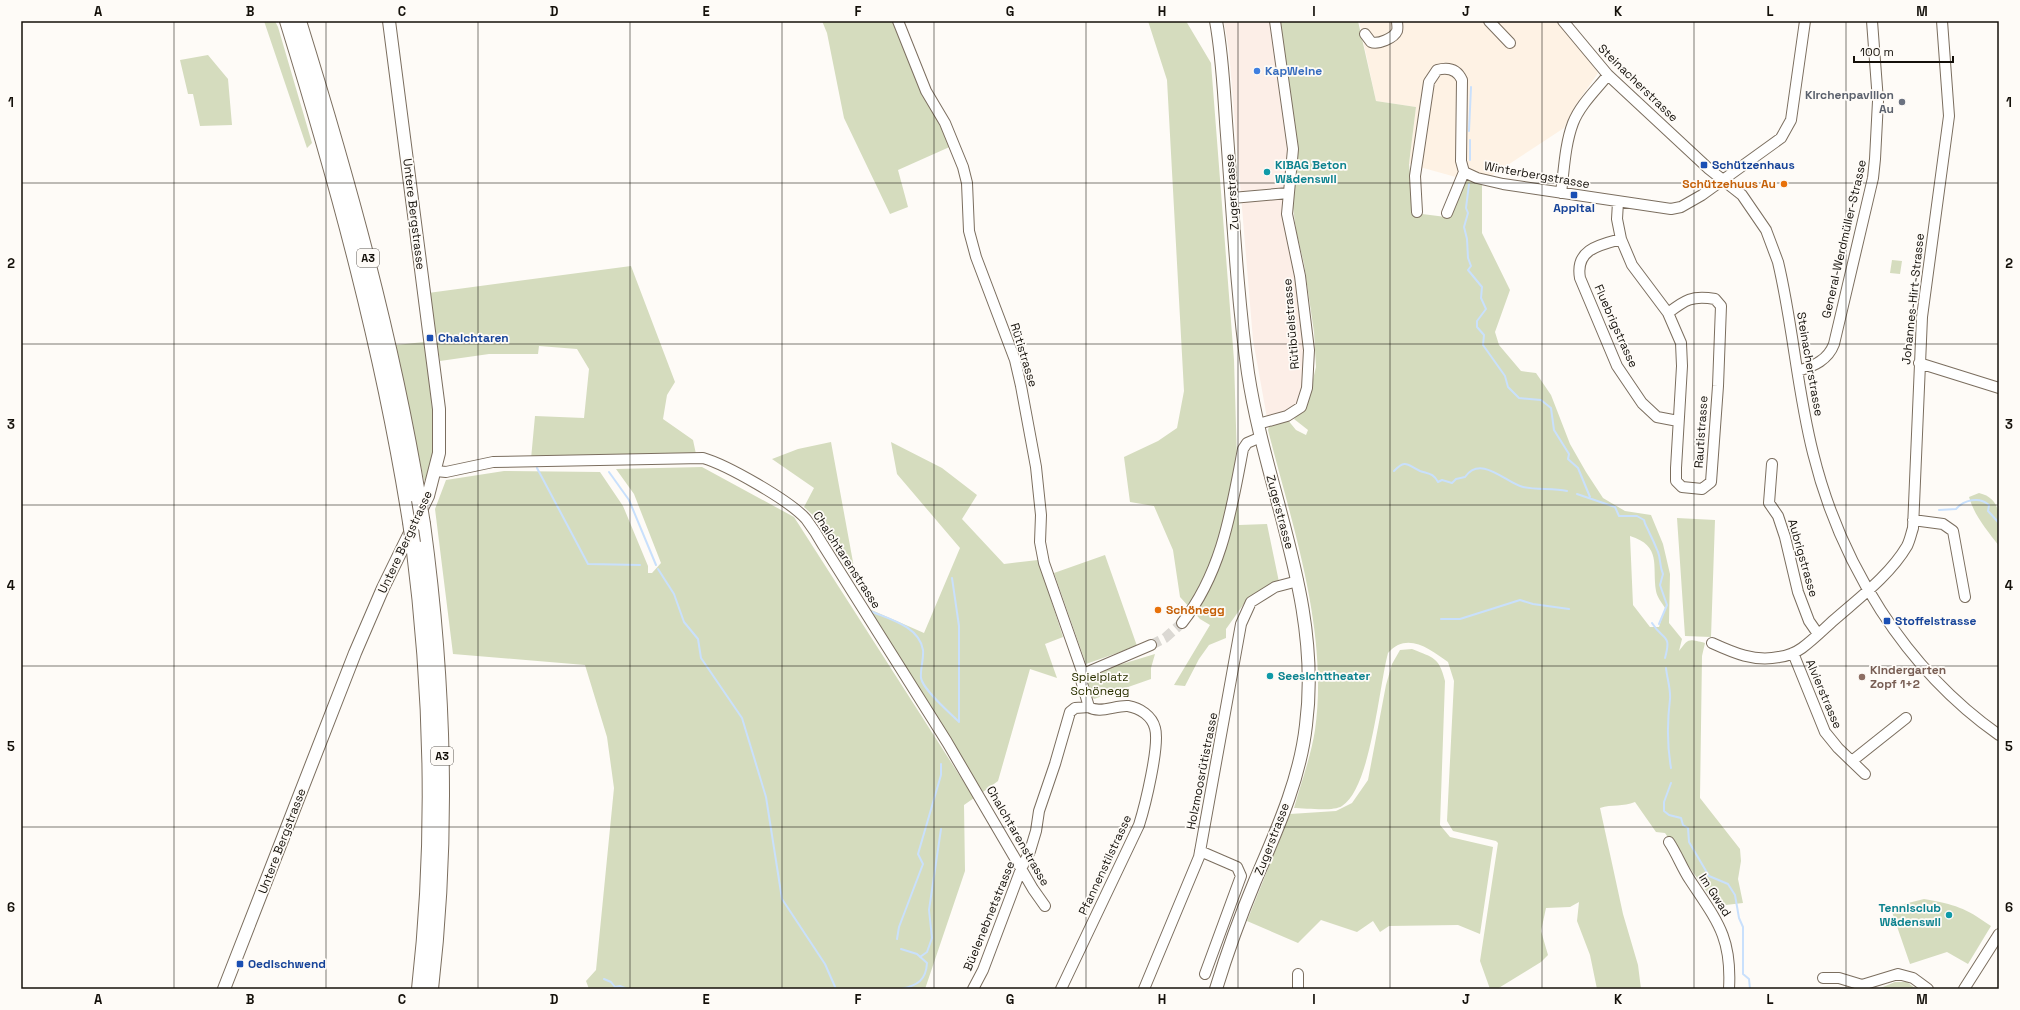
<svg xmlns="http://www.w3.org/2000/svg" width="2020" height="1010" viewBox="0 0 2020 1010" font-family="'Space Grotesk',sans-serif">
<style>
.built{fill:#fef2e4}
.industrial{fill:#fceee7}
.green{fill:#d5dcbe;fill-rule:evenodd}
.lines{fill:none;stroke-linecap:round;stroke-linejoin:round}
.stream{stroke:#c9e0fc;stroke-width:2}
.minor-tunnel{stroke:#dbd8d3;stroke-width:10;stroke-dasharray:10 5;stroke-linecap:butt}
.minor-casing{stroke:#7b6e5f;stroke-width:12}
.major-casing{stroke:#7b6e5f;stroke-width:14}
.highway-casing{stroke:#7b6e5f;stroke-width:16}
.minor{stroke:#fff;stroke-width:10}
.major{stroke:#fff;stroke-width:12}
.highway{stroke:#fff;stroke-width:14}
.highway-bridge-casing{stroke:#7b6e5f;stroke-width:16;stroke-linecap:butt}
.highway-bridge{stroke:#fff;stroke-width:14}
.grid{fill:none;stroke:#14100a;stroke-width:1;stroke-opacity:0.55}
.shop-dot{fill:#3f7fe0;stroke:#fefbf7;stroke-width:1.5}
.worship-dot{fill:#6b7280;stroke:#fefbf7;stroke-width:1.5}
.transit-dot{fill:#1a4fb4;stroke:#fefbf7;stroke-width:1.5}
.culture-dot{fill:#0f9aa8;stroke:#fefbf7;stroke-width:1.5}
.food-dot{fill:#e8710a;stroke:#fefbf7;stroke-width:1.5}
.education-dot{fill:#8d6e63;stroke:#fefbf7;stroke-width:1.5}
.labels{text-anchor:middle;stroke-width:3.5;stroke-linejoin:round;paint-order:stroke}
.shield{fill:#fefbf7;stroke:#5a5651;stroke-width:1}
.shield-label{font-size:11px;font-weight:bold;fill:#14100a}
.shop-label{font-size:12px;font-weight:bold;fill:#366cbe;stroke:#fefbf7;text-anchor:start}
.street-label{font-size:12px;fill:#14100a;stroke:#fefbf7}
.worship-label{font-size:12px;font-weight:bold;fill:#5b616d;stroke:#fefbf7;text-anchor:end}
.culture-label{font-size:12px;font-weight:bold;fill:#0d838f;stroke:#fefbf7;text-anchor:start}
.transit-label{font-size:12px;font-weight:bold;fill:#164399;stroke:#fefbf7;text-anchor:start}
.food-label{font-size:12px;font-weight:bold;fill:#c56008;stroke:#fefbf7;text-anchor:end}
.education-label{font-size:12px;font-weight:bold;fill:#785e54;stroke:#fefbf7;text-anchor:start}
.park-label{font-size:12px;fill:#2a3100;stroke:#fefbf7}
.neatline{fill:none;stroke:#14100a;stroke-width:1.5}
.grid-label{font-size:13px;text-anchor:middle;font-weight:bold;fill:#14100a}
</style>
<rect width="100%" height="100%" fill="#fefbf7"/>
<path class="built" d="M 1359,21 L 1560,21 L 1598,73 L 1575,106 L 1564,128 L 1482,182 L 1463,179 L 1409,164 L 1416,107 L 1376,101 Z"/>
<path class="industrial" d="M 1224,21 L 1271,21 L 1289,147 L 1287,184 L 1307,359 L 1301,400 L 1286,412 L 1267,418 L 1253,340 L 1229,51 Z"/>
<path class="green" d="M 264,21 L 275,21 L 278,27 L 312,143 L 307,148 Z
M 822,21 L 898,21 L 954,145 L 898,170 L 908,207 L 890,214 L 844,118 L 827,33 Z
M 1148,21 L 1186,21 L 1211,63 L 1234,360 L 1239,525 L 1267,524 L 1279,582 L 1248,598 L 1226,629 L 1226,638 L 1209,645 L 1199,659 L 1185,686 L 1174,685 L 1210,625 L 1200,619 L 1180,597 L 1173,550 L 1154,506 L 1130,502 L 1124,457 L 1158,441 L 1177,428 L 1184,391 L 1167,80 Z
M 1279,21 L 1358,21 L 1376,101 L 1416,107 L 1409,164 L 1414,213 L 1446,217 L 1463,179 L 1482,182 L 1482,233 L 1510,290 L 1495,332 L 1499,345 L 1521,371 L 1536,373 L 1551,395 L 1570,444 L 1586,472 L 1603,498 L 1625,511 L 1651,515 L 1663,544 L 1670,574 L 1669,623 L 1682,639 L 1679,651 C 1689,638 1688,639 1705,643 L 1702,656 L 1700,798 L 1740,849 L 1741,861 L 1738,879 L 1743,903 L 1717,906 L 1665,833 L 1656,832 L 1635,802 C 1623,807 1612,804 1600,808 L 1623,914 L 1638,965 L 1641,989 L 1597,989 L 1590,955 L 1577,921 L 1579,902 L 1570,907 L 1546,908 L 1541,931 L 1548,955 L 1541,962 L 1497,989 L 1490,989 L 1480,961 L 1498,843 L 1496,841 L 1453,831 L 1447,821 L 1454,681 L 1448,662 C 1430,649 1407,631 1388,653 C 1379,686 1371,788 1342,806 C 1333,812 1305,808 1294,808 C 1301,783 1311,756 1315,730 C 1329,631 1292,525 1268,430 L 1270,423 L 1287,419 L 1296,430 L 1306,435 L 1308,430 L 1294,419 L 1307,404 L 1316,367 L 1314,332 L 1304,264 L 1296,230 L 1292,200 L 1296,182 L 1297,145 ZM 1630,536 C 1662,546 1652,565 1656,591 C 1657,597 1662,603 1665,608 L 1659,627 L 1650,627 L 1633,605 Z
M 208,55 L 228,79 L 232,125 L 200,126 L 193,94 L 188,94 L 180,60 Z
M 1892,260 L 1902,261 L 1900,274 L 1890,273 Z
M 631,266 L 675,382 L 667,395 L 663,419 L 693,440 L 696,454 L 531,459 L 535,416 L 584,418 L 589,369 L 577,349 L 539,346 L 538,354 L 489,354 L 440,361 L 428,293 Z
M 424,342 C 428,369 443,462 424,481 L 396,345 Z
M 831,442 L 855,573 L 856,581 L 815,517 L 804,507 L 814,488 L 772,459 L 798,449 Z
M 891,442 L 942,468 L 977,495 L 962,519 L 1004,564 L 1038,560 L 1063,637 L 1045,644 L 1057,678 L 1030,669 L 998,781 L 983,792 L 867,608 L 924,633 L 960,548 L 897,474 Z
M 702,467 L 794,517 L 974,798 L 964,805 L 965,871 L 925,989 L 589,989 L 586,981 L 596,970 L 614,788 L 607,737 L 585,665 L 453,654 L 435,509 L 446,480 L 504,471 L 600,472 L 623,506 L 648,566 L 648,573 L 652,573 L 661,563 L 634,494 L 616,469 Z
M 1979,493 C 2005,499 1999,525 1999,546 C 1987,530 1975,517 1969,497 Z
M 1677,518 L 1715,520 L 1711,637 L 1685,636 Z
M 1105,555 L 1137,646 L 1086,664 L 1054,573 Z
M 1412,649 C 1434,658 1439,657 1445,681 L 1440,825 L 1450,837 L 1493,847 L 1480,934 L 1458,925 L 1389,926 L 1380,932 L 1373,921 L 1357,932 L 1321,920 L 1298,943 L 1247,921 L 1290,814 L 1336,811 L 1352,803 L 1368,780 L 1386,685 L 1392,664 L 1400,650 Z
M 1155,654 L 1151,668 L 1151,679 L 1094,699 L 1086,691 L 1085,679 L 1089,674 Z
M 1924,899 C 1956,905 1964,907 1991,926 L 1968,964 L 1947,952 L 1910,964 L 1892,912 L 1884,909 Z
M 1895,982 L 1907,982 L 1916,989 L 1878,989 Z"/>
<g class="lines">
<path class="stream" d="M 1469,131 L 1471,87
M 1470,140 L 1470,160
M 1469,184 L 1466,208 L 1468,213 L 1464,227 L 1467,239 L 1468,258 L 1471,266 L 1468,270 L 1482,287 L 1481,298 L 1486,309 L 1477,321 L 1477,327 L 1484,335 L 1483,345 L 1505,376 L 1508,387 L 1519,398 L 1541,400 L 1551,408 L 1554,430 L 1569,454 L 1568,459 L 1578,468 L 1590,497
M 537,468 L 588,564 L 640,565
M 1394,471 C 1406,459 1407,465 1420,471 C 1429,474 1433,473 1438,482 L 1442,480 L 1452,483 L 1456,479 L 1465,477 C 1481,454 1506,483 1523,487 C 1537,490 1553,488 1567,491
M 609,472 L 629,500 L 656,565
M 1577,494 L 1615,507 L 1619,516 L 1637,516 L 1644,520 C 1645,525 1647,527 1649,532 C 1652,538 1656,547 1658,552 C 1661,559 1659,565 1663,574 L 1660,585 L 1667,605 L 1659,624
M 1939,510 L 1956,509 C 1964,500 1979,496 1989,505 L 1988,511 L 1999,523
M 658,569 L 674,594 L 684,622 L 698,639 L 701,658 L 742,718 L 766,797 L 782,899 L 825,964 L 836,989
M 952,578 L 959,626 L 959,722
M 870,611 C 889,619 919,626 923,650 C 924,659 920,669 921,678 C 923,690 950,713 959,722
M 1441,619 L 1460,619 L 1520,600 L 1533,604 L 1569,609
M 1652,623 C 1663,641 1672,633 1665,658
M 1666,668 C 1667,678 1671,690 1670,699 C 1667,723 1667,745 1671,768
M 1671,783 L 1664,802 L 1664,811 L 1669,815 L 1681,818 L 1683,825 L 1688,828 L 1689,842 L 1709,876 L 1728,884 L 1735,895 L 1739,918 L 1743,927 L 1743,974 L 1749,979 L 1750,989
M 897,939 L 899,927 L 923,864 L 918,854 L 941,775 L 941,764
M 901,949 L 917,954 L 927,963 C 926,981 917,985 902,989
M 920,957 L 927,952 L 932,938 L 929,910 L 941,829
M 604,979 L 611,982 L 615,987 L 620,986 L 627,989"/>
<path class="minor-tunnel" d="M 1151,645 L 1165,638 L 1182,623"/>
<defs>
<path id="minor" d="M 898,21 L 926,91 L 945,123 L 963,167 L 967,183 L 969,231 L 976,257 L 1015,360 L 1021,386 L 1036,467 L 1041,515 L 1040,542 L 1044,563 L 1083,674 L 1081,680 L 1089,707
M 1489,21 L 1510,43
M 1563,21 L 1608,75 L 1709,169 L 1742,195 L 1766,230 L 1778,262 C 1793,325 1797,390 1813,453 C 1840,563 1905,669 1999,735
M 1365,34 L 1371,42 C 1378,45 1394,38 1397,31 C 1398,28 1397,24 1397,21
M 1561,193 C 1564,170 1565,144 1573,123 C 1580,105 1596,90 1608,75
M 1232,198 L 1288,193
M 1618,202 L 1617,219 L 1621,239 L 1632,265 L 1668,313 L 1681,343 L 1682,366 L 1676,468 L 1676,481 L 1682,487 L 1702,489 L 1711,482 L 1718,386 L 1721,306 L 1715,299 C 1692,295 1685,300 1668,313
M 1417,212 L 1415,176 L 1429,82 L 1437,70 C 1448,67 1457,69 1462,80 L 1461,161 L 1464,172 L 1477,178 L 1503,184 L 1671,209 L 1681,207 L 1702,195 L 1781,138 L 1791,120 L 1805,21
M 1447,213 L 1464,172
M 1621,239 C 1598,245 1575,250 1580,278 L 1617,366 L 1642,403 L 1657,417 L 1678,421
M 1919,363 L 1999,388
M 1798,371 C 1814,366 1828,360 1834,344 L 1873,178 L 1875,159 L 1878,101 L 1872,21
M 1258,424 L 1287,416 L 1301,407 L 1307,388 L 1309,350 L 1300,276 L 1287,214 L 1293,149 L 1275,21
M 1772,464 L 1769,503 L 1778,516 L 1785,537 L 1798,592 L 1809,621 L 1818,634
M 436,471 L 446,472 L 493,462 L 703,458 C 727,465 789,500 806,519 C 812,527 818,536 823,545 L 947,742 L 1033,889 L 1045,906
M 1913,520 L 1943,524 L 1953,531 L 1965,597
M 1182,623 C 1222,572 1231,512 1243,449 L 1247,443 L 1261,437
M 1712,643 C 1734,653 1754,662 1779,657 C 1787,656 1795,653 1802,648 C 1813,640 1824,629 1834,620 C 1859,598 1890,575 1907,546 C 1910,540 1911,534 1913,528 L 1922,317 L 1949,116 L 1942,21
M 1793,653 L 1825,732 L 1838,748 L 1865,774
M 1083,674 L 1151,645
M 1852,761 L 1906,718
M 1669,842 C 1677,854 1682,868 1690,880 C 1717,921 1732,937 1729,989
M 1200,851 L 1237,867 L 1241,876 L 1205,974
M 1823,978 L 1839,978 L 1862,985 L 1898,974 L 1913,978 L 1928,989
M 1298,988 L 1298,974
M 973,989 L 983,970 L 1021,869 L 1030,851 L 1036,831 L 1039,811 L 1055,764 L 1070,712 L 1075,708 L 1089,707
M 1061,989 L 1139,825 C 1145,806 1160,745 1155,728 C 1152,716 1140,708 1128,706 C 1116,705 1099,714 1089,707
M 1144,989 L 1199,857 L 1241,624 L 1251,602 L 1275,587 L 1298,581
M 1964,989 L 1999,934"/>
<path id="major" d="M 224,989 L 355,653 L 383,588 L 428,496 L 439,453 L 439,409 L 389,21
M 1216,989 C 1227,953 1240,917 1255,881 C 1276,832 1300,780 1306,725 C 1322,603 1266,492 1248,373 C 1237,295 1233,215 1227,135 C 1224,97 1223,59 1216,21"/>
<path id="highway" d="M 287,21 C 338,186 383,351 410,522
M 299,21 C 348,179 392,337 419,500
M 423,524 C 444,678 449,834 431,989
M 413,543 C 432,691 436,840 419,989"/>
</defs>
<use href="#minor" class="minor-casing"/>
<use href="#major" class="major-casing"/>
<use href="#highway" class="highway-casing"/>
<use href="#minor" class="minor"/>
<use href="#major" class="major"/>
<use href="#highway" class="highway"/>
<defs>
<path id="highway-bridge" d="M 419,500 L 423,524
M 410,522 L 413,543"/>
</defs>
<use href="#highway-bridge" class="highway-bridge-casing"/>
<use href="#highway-bridge" class="highway-bridge"/>
</g>
<path class="grid" d="M 174,21 L 174,989M 326,21 L 326,989M 478,21 L 478,989M 630,21 L 630,989M 782,21 L 782,989M 934,21 L 934,989M 1086,21 L 1086,989M 1238,21 L 1238,989M 1390,21 L 1390,989M 1542,21 L 1542,989M 1694,21 L 1694,989M 1846,21 L 1846,989M 21,183 L 1999,183M 21,344 L 1999,344M 21,505 L 1999,505M 21,666 L 1999,666M 21,827 L 1999,827"/>
<circle class="shop-dot" cx="1257" cy="71" r="4"/>
<circle class="worship-dot" cx="1902" cy="102" r="4"/>
<g class="transit-dot">
<rect x="1700" y="161" width="8" height="8" rx="2"/>
<rect x="1570" y="191" width="8" height="8" rx="2"/>
<rect x="426" y="334" width="8" height="8" rx="2"/>
<rect x="1883" y="617" width="8" height="8" rx="2"/>
<rect x="236" y="960" width="8" height="8" rx="2"/>
</g>
<g class="culture-dot">
<circle cx="1267" cy="172" r="4"/>
<circle cx="1270" cy="676" r="4"/>
<circle cx="1949" cy="915" r="4"/>
</g>
<g class="food-dot">
<circle cx="1784" cy="184" r="4"/>
<circle cx="1158" cy="610" r="4"/>
</g>
<circle class="education-dot" cx="1862" cy="677" r="4"/>
<g class="labels">
<g class="shield">
<rect x="357" y="249" width="22" height="18" rx="3"/>
<rect x="431" y="747" width="22" height="18" rx="3"/>
</g>
<g class="shield-label">
<text x="368" y="262">A3</text>
<text x="442" y="760">A3</text>
</g>
<g class="shop-label">
<text x="1265" y="75">KapWeine</text>
</g>
<g class="street-label">
<text transform="translate(1638 83) rotate(44)" y="4">Steinacherstrasse</text>
<text transform="translate(1537 175) rotate(10)" y="4">Winterbergstrasse</text>
<text transform="translate(1232 192) rotate(-94)" y="4">Zugerstrasse</text>
<text transform="translate(414 214) rotate(83)" y="4">Untere Bergstrasse</text>
<text transform="translate(1844 239) rotate(-77)" y="4">General-Werdmüller-Strasse</text>
<text transform="translate(1913 299) rotate(-84)" y="4">Johannes-Hirt-Strasse</text>
<text transform="translate(1291 324) rotate(-95)" y="4">Rütibüelstrasse</text>
<text transform="translate(1616 326) rotate(66)" y="4">Fluebrigstrasse</text>
<text transform="translate(1024 355) rotate(73)" y="4">Rütistrasse</text>
<text transform="translate(1810 364) rotate(80)" y="4">Steinacherstrasse</text>
<text transform="translate(1701 432) rotate(-86)" y="4">Rautistrasse</text>
<text transform="translate(1280 512) rotate(75)" y="4">Zugerstrasse</text>
<text transform="translate(405 542) rotate(-65)" y="4">Untere Bergstrasse</text>
<text transform="translate(1803 558) rotate(74)" y="4">Aubrigstrasse</text>
<text transform="translate(847 560) rotate(57)" y="4">Chalchtarenstrasse</text>
<text transform="translate(1824 694) rotate(67)" y="4">Alvierstrasse</text>
<text transform="translate(1202 771) rotate(-79)" y="4">Holzmoosrütistrasse</text>
<text transform="translate(1018 836) rotate(60)" y="4">Chalchtarenstrasse</text>
<text transform="translate(1272 839) rotate(-69)" y="4">Zugerstrasse</text>
<text transform="translate(282 841) rotate(-69)" y="4">Untere Bergstrasse</text>
<text transform="translate(1105 865) rotate(-65)" y="4">Pfannenstilstrasse</text>
<text transform="translate(1715 895) rotate(57)" y="4">Im Gwad</text>
<text transform="translate(989 916) rotate(-68)" y="4">Büelenebnetstrasse</text>
</g>
<g class="worship-label">
<text x="1894" y="99">Kirchenpavillon<tspan x="1894" dy="14">Au</tspan></text>
</g>
<g class="culture-label">
<text x="1275" y="169">KIBAG Beton<tspan x="1275" dy="14">Wädenswil</tspan></text>
<text x="1278" y="680">Seesichttheater</text>
<text x="1941" y="912" text-anchor="end">Tennisclub<tspan x="1941" dy="14">Wädenswil</tspan></text>
</g>
<g class="transit-label">
<text x="1712" y="169">Schützenhaus</text>
<text x="1574" y="212" text-anchor="middle">Appital</text>
<text x="438" y="342">Chalchtaren</text>
<text x="1895" y="625">Stoffelstrasse</text>
<text x="248" y="968">Oedischwend</text>
</g>
<g class="food-label">
<text x="1776" y="188">Schützehuus Au</text>
<text x="1166" y="614" text-anchor="start">Schönegg</text>
</g>
<g class="education-label">
<text x="1870" y="674">Kindergarten<tspan x="1870" dy="14">Zopf 1+2</tspan></text>
</g>
<g class="park-label">
<text x="1100" y="681">Spielplatz<tspan x="1100" dy="14">Schönegg</tspan></text>
</g>
</g>
<rect width="2020" height="1010" fill="none" stroke="#fefbf7" stroke-width="44"/>
<path d="M1854 56v6h99v-6" fill="none" stroke="#14100a" stroke-width="2"/>
<text x="1860" y="56" font-size="12" fill="#14100a" stroke="#fefbf7" stroke-width="3" paint-order="stroke">100 m</text>
<rect x="22" y="22" width="1976" height="966" class="neatline"/>
<g class="grid-label">
<text x="98" y="16">A</text>
<text x="250" y="16">B</text>
<text x="402" y="16">C</text>
<text x="554" y="16">D</text>
<text x="706" y="16">E</text>
<text x="858" y="16">F</text>
<text x="1010" y="16">G</text>
<text x="1162" y="16">H</text>
<text x="1314" y="16">I</text>
<text x="1466" y="16">J</text>
<text x="1618" y="16">K</text>
<text x="1770" y="16">L</text>
<text x="1922" y="16">M</text>
<text x="11" y="107">1</text>
<text x="2009" y="107">1</text>
<text x="11" y="268">2</text>
<text x="2009" y="268">2</text>
<text x="11" y="429">3</text>
<text x="2009" y="429">3</text>
<text x="11" y="590">4</text>
<text x="2009" y="590">4</text>
<text x="11" y="751">5</text>
<text x="2009" y="751">5</text>
<text x="11" y="912">6</text>
<text x="2009" y="912">6</text>
<text x="98" y="1004">A</text>
<text x="250" y="1004">B</text>
<text x="402" y="1004">C</text>
<text x="554" y="1004">D</text>
<text x="706" y="1004">E</text>
<text x="858" y="1004">F</text>
<text x="1010" y="1004">G</text>
<text x="1162" y="1004">H</text>
<text x="1314" y="1004">I</text>
<text x="1466" y="1004">J</text>
<text x="1618" y="1004">K</text>
<text x="1770" y="1004">L</text>
<text x="1922" y="1004">M</text>
</g>
</svg>
